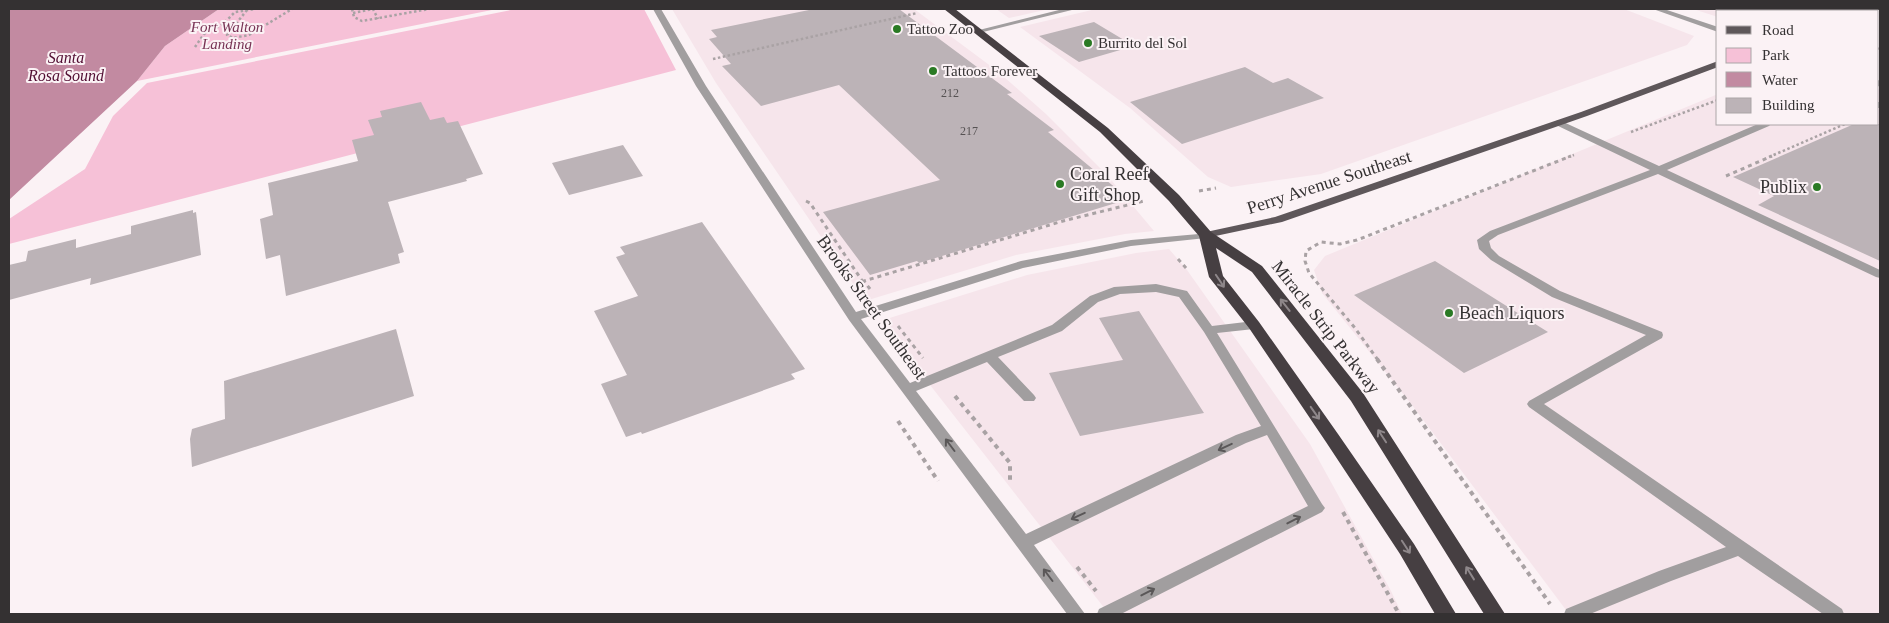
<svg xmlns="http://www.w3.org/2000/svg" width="1889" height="623" viewBox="0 0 1889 623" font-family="Georgia,serif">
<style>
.built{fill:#f6e5eb}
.green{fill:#f6c1d7}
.water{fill:#c28aa1}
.building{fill:#bcb3b7}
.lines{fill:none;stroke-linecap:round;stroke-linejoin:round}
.path-far2{stroke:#a9a2a4;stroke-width:2.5;stroke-dasharray:2.5 2.5;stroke-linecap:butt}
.path-far1{stroke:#a9a2a4;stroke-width:3;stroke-dasharray:4 4;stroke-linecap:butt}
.path{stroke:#a9a2a4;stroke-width:4;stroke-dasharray:4.5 4.5;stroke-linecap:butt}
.minor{fill:#a19e9f;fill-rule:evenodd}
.major{fill:#5e575a;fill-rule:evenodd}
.highway{fill:#463f42;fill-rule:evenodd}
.oneway{stroke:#8e878a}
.oneway2{stroke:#5a5758}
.poi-dot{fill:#2a7a24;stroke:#fbf2f5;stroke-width:2}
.labels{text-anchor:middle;stroke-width:4;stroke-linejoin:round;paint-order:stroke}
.far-number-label{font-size:12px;fill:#565253}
.far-park-label{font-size:15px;font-style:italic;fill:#783355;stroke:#fbf2f5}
.far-poi-label{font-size:15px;fill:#343132;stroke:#fbf2f5;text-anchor:start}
.far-water-label{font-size:16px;font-style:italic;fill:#520e33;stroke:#fbf2f5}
.poi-label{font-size:18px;fill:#343132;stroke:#fbf2f5;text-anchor:start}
.street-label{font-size:18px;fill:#343132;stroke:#fbf2f5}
</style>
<rect width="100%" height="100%" fill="#fbf2f5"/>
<path class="built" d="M 672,9 L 914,9 L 996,70 L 1046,114 L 1107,175 L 1154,231 L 1125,234 L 1016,255 L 865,301 L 716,83 Z
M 996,9 L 1049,9 L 1009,18 Z
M 1096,9 L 1624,9 L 1694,36 L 1687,45 L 1321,174 L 1231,187 L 1208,177 L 1130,108 L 1020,27 Z
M 1693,9 L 1789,9 L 1782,11 L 1718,11 L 1718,17 Z
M 1878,89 L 1880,90 L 1880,614 L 1569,614 L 1412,405 L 1322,293 L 1314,270 L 1325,256 L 1718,94 L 1718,124 L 1878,124 Z
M 1169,249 L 1187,270 L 1310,444 L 1391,591 L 1402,614 L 1109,614 L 880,321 L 1027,275 L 1136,253 Z"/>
<path class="green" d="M 219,9 L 497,9 L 137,81 L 165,46 Z
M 516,9 L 644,9 L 676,70 L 9,244 L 9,219 L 85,169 L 113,116 L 147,83 Z"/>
<path class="water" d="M 9,9 L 219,9 L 165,46 L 137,81 L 9,200 Z"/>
<path class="building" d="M 814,9 L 899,9 L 1012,93 L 1007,94 L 1054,130 L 1048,132 L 1129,199 L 919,263 L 917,261 L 870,275 L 823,212 L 940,180 L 839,85 L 761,106 L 722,66 L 731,64 L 709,39 L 717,37 L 711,30 Z
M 1094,22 L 1134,46 L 1079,62 L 1039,36 Z
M 1245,67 L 1273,83 L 1288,78 L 1324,98 L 1182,144 L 1130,102 Z
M 421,102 L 430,120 L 444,117 L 447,123 L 458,121 L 483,174 L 466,179 L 467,181 L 388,202 L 404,252 L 398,254 L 400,263 L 286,296 L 280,255 L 266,259 L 260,219 L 273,215 L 268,183 L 358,161 L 352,140 L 374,135 L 368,120 L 382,117 L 380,111 Z
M 1854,124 L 1880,124 L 1880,261 L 1758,205 L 1774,196 L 1733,177 Z
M 623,145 L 643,176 L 569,195 L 552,163 Z
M 193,210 L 193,213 L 196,212 L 201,255 L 90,285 L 91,278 L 9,300 L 9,265 L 26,261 L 28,251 L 76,239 L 76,248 L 131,234 L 131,226 Z
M 702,222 L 805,369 L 791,374 L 795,379 L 642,434 L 641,432 L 626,437 L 601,384 L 627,375 L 594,311 L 638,296 L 616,257 L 625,254 L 620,247 Z
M 1435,261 L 1548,332 L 1464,373 L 1354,295 Z
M 1139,311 L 1204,413 L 1080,436 L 1049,373 L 1123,360 L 1099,318 Z
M 396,329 L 414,396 L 192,467 L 190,439 L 192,429 L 225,419 L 224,381 Z"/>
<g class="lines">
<path class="path-far2" d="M 352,9 L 354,17 L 362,21 L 429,9
M 247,10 L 227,35 L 233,38 L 249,35 L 292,9
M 1776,11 L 1783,9
M 353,13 L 373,9 L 378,19
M 195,47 L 204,34 L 223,24 L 235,12 L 255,9
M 1878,49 L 1880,48
M 713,59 L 917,13
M 1631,132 L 1718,100
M 1568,157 L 1574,155
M 1769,157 L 1845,124"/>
<path class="path-far1" d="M 1726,176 L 1772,156
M 1199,191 L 1216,188
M 806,201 L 810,203 L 863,282
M 1178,259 L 1187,269
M 870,289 L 864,281 L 1063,221 L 1144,201
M 898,326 L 923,358
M 1378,360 L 1355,328 L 1309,273 L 1305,261 L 1306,251 L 1321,242 L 1340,244 L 1357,240 L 1571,156"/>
<path class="path" d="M 1377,359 L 1550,604
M 955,396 L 1010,463 L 1010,482
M 898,421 L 938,481
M 1343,512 L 1399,614
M 1077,567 L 1096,591"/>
<path class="minor" d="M 653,9 L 661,9 L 706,86 L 856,312 L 1021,261 L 1131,240 L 1210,233 L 1212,235 L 1210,237 L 1206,238 L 1131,246 L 1023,268 L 861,319 L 910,383 L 1052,325 L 1090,296 L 1114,287 L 1156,284 L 1187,291 L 1212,326 L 1254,321 L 1260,325 L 1254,329 L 1217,333 L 1322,504 L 1325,508 L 1322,512 L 1121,614 L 1097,614 L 1099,609 L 1308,506 L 1267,435 L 1246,443 L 1034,545 L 1085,614 L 1067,614 L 849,320 L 696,86 ZM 1156,292 L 1179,297 L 1204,332 L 1261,426 L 1236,435 L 1026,534 L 916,391 L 987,362 L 1024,401 L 1034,401 L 1036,398 L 1034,395 L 998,357 L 1062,331 L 1098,302 L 1120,294 Z
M 1063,9 L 1076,9 L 979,33 L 975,31 Z
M 1653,9 L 1664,9 L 1718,27 L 1718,32 Z
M 1878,80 L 1880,81 L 1880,87 L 1878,86 Z
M 1878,102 L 1880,102 L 1880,108 L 1878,108 Z
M 1559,120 L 1659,166 L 1758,124 L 1771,124 L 1769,126 L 1667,170 L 1880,270 L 1880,278 L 1876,277 L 1658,174 L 1498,235 L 1489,241 L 1491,248 L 1499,256 L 1560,291 L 1662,332 L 1663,335 L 1662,338 L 1544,404 L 1842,609 L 1844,614 L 1823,614 L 1738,556 L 1671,581 L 1590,614 L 1564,614 L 1566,609 L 1659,571 L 1726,547 L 1529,407 L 1527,404 L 1529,401 L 1646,335 L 1552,297 L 1491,260 L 1479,249 L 1477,240 L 1490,231 L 1650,170 L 1556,125 L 1556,121 Z"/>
<path class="major" d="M 1846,9 L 1860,9 L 1857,11 L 1845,11 Z
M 1718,61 L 1718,67 L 1587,116 L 1282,222 L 1206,238 L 1200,235 L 1206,232 L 1275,217 L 1581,112 Z"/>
<path class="highway" d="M 944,9 L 955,9 L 1108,128 L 1179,195 L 1211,232 L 1262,266 L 1363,393 L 1505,614 L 1484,614 L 1351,401 L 1252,272 L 1216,248 L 1223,276 L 1259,322 L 1338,434 L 1414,544 L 1456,614 L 1435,614 L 1400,554 L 1326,442 L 1249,328 L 1209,277 L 1199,236 L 1169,201 L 1100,132 Z"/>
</g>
<defs><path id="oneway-shaft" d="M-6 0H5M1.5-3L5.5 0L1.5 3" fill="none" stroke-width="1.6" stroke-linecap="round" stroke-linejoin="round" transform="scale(1.25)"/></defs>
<g class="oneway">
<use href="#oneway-shaft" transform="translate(1220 281) rotate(56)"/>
<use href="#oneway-shaft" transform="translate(1285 305) rotate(-128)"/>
<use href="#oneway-shaft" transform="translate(1315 413) rotate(55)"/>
<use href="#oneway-shaft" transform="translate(1382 436) rotate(-123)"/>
<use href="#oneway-shaft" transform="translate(1406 547) rotate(57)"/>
<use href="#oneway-shaft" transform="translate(1470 573) rotate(-122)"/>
</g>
<g class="oneway2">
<use href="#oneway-shaft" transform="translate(950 445) rotate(-127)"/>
<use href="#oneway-shaft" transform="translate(1225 447) rotate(155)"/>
<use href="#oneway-shaft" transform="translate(1078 516) rotate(155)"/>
<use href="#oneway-shaft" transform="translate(1294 520) rotate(-27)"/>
<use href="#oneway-shaft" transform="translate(1048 575) rotate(-127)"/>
<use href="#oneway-shaft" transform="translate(1148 592) rotate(-27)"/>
</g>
<g class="poi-dot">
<circle cx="897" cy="29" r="5"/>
<circle cx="1088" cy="43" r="5"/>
<circle cx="933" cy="71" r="5"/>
<circle cx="1060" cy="184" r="5"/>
<circle cx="1817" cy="187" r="5"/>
<circle cx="1449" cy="313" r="5"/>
</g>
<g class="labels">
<g class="far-number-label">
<text x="950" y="97">212</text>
<text x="969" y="135">217</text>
</g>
<g class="far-park-label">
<text x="227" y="32">Fort Walton<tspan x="227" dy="17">Landing</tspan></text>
</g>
<g class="far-poi-label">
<text x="907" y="34">Tattoo Zoo</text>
<text x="1098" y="48">Burrito del Sol</text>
<text x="943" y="76">Tattoos Forever</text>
</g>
<g class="far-water-label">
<text x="66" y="63">Santa<tspan x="66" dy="18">Rosa Sound</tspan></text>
</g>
<g class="poi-label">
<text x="1070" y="180">Coral Reef<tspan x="1070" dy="21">Gift Shop</tspan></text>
<text x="1807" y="193" text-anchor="end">Publix</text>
<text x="1459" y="319">Beach Liquors</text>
</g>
<g class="street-label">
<text transform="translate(1329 182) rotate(-18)" y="6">Perry Avenue Southeast</text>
<text transform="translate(872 307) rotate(54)" y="6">Brooks Street Southeast</text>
<text transform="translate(1326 327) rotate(52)" y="6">Miracle Strip Parkway</text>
</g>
</g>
<rect width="1889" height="623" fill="none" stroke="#343132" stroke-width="20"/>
<rect x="1716" y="10" width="162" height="115" fill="#fbf2f5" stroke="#aba5a7"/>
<rect x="1726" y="26" width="25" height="8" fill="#5e575a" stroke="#aba5a7"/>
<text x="1762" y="35" font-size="15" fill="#343132">Road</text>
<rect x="1726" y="48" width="25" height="15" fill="#f6c1d7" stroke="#aba5a7"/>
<text x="1762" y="60" font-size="15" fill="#343132">Park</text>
<rect x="1726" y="72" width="25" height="15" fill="#c28aa1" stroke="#aba5a7"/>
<text x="1762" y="85" font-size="15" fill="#343132">Water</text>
<rect x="1726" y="98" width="25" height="15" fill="#bcb3b7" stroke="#aba5a7"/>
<text x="1762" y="110" font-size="15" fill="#343132">Building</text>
</svg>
